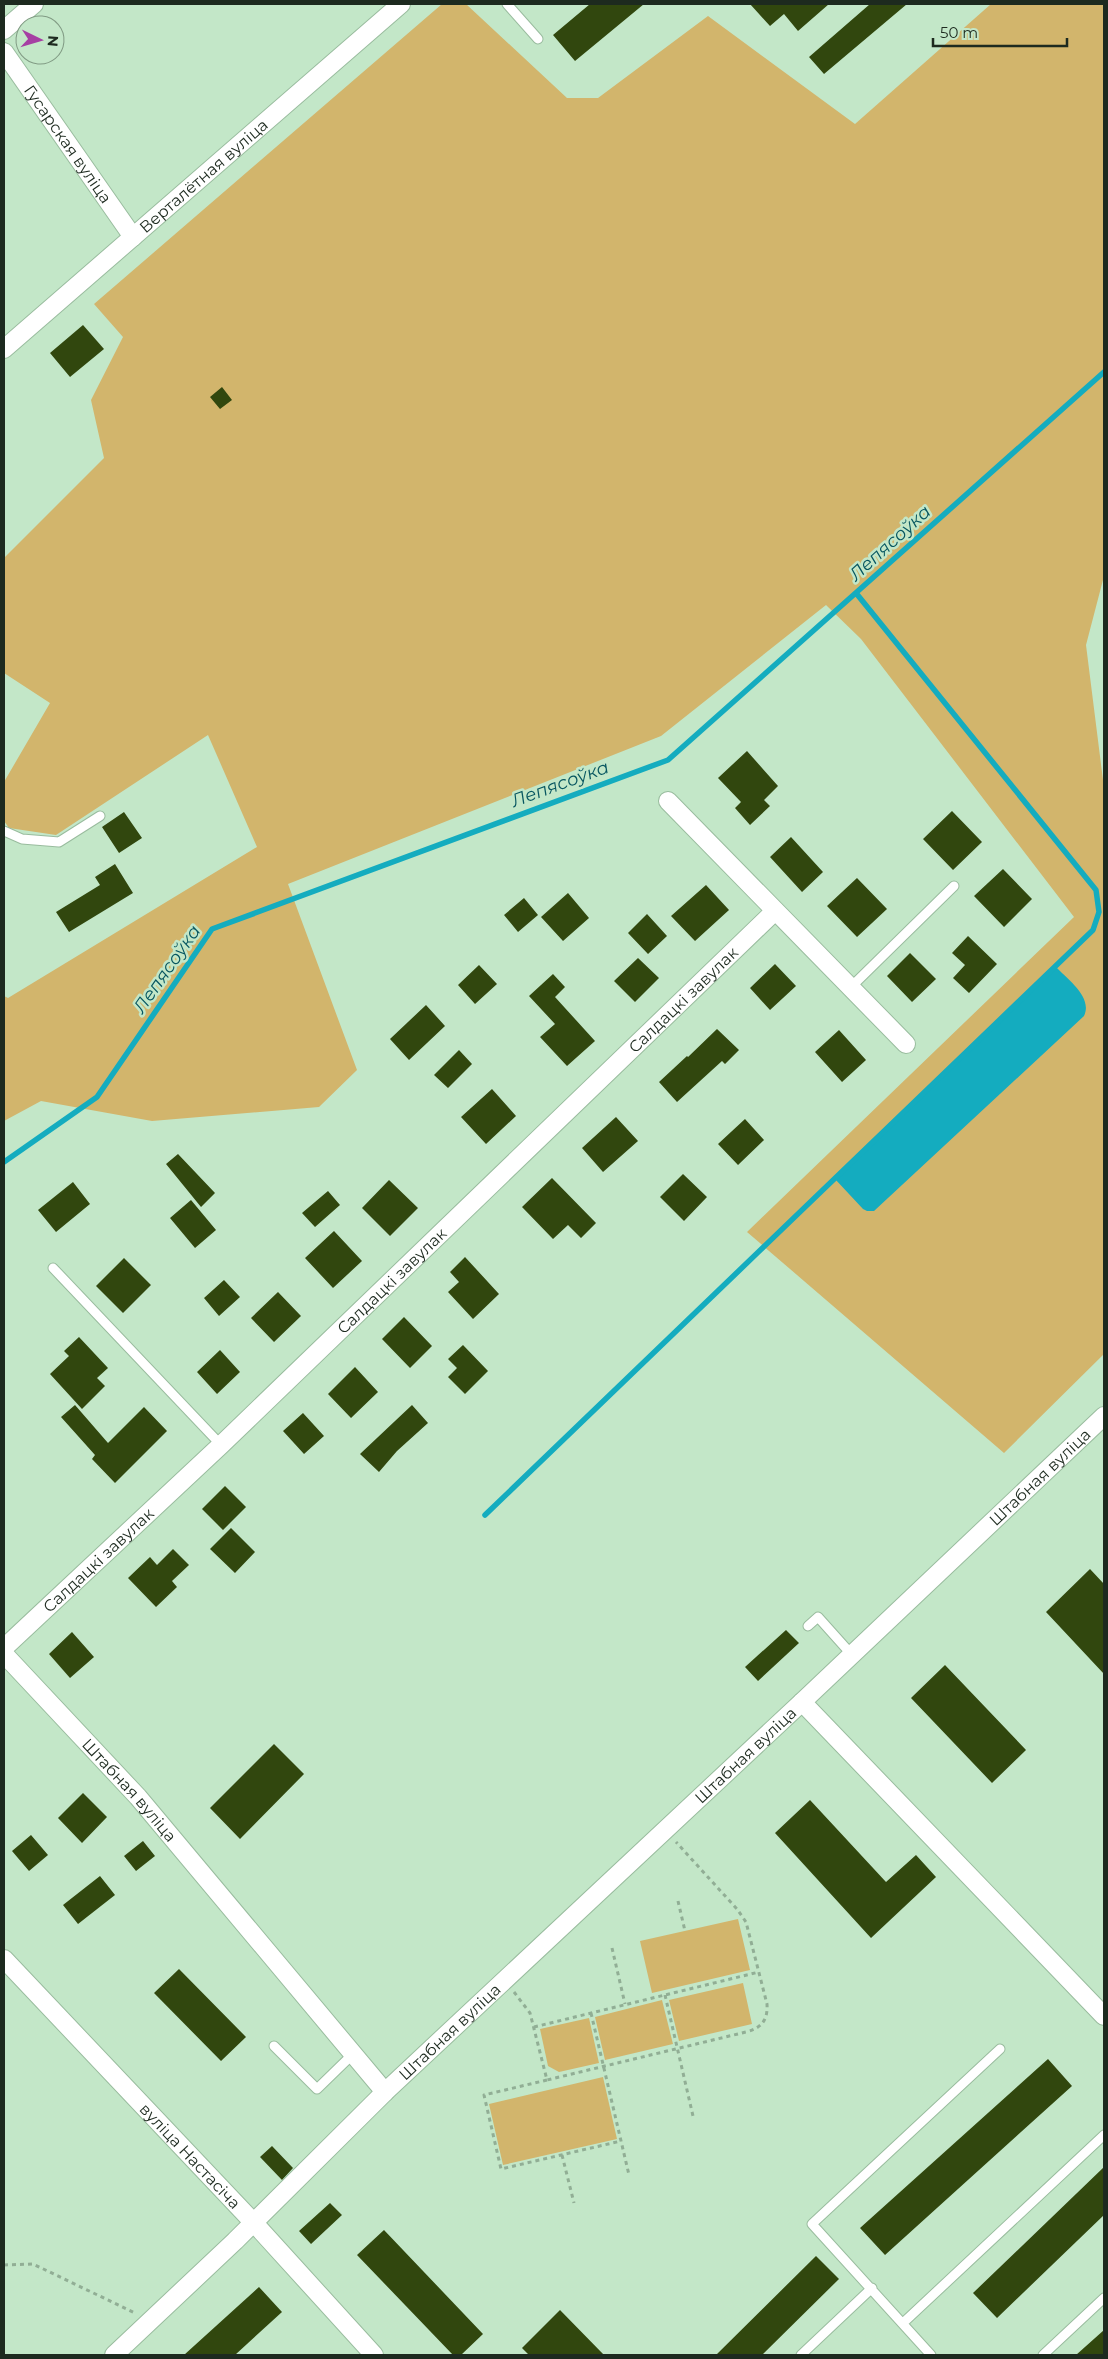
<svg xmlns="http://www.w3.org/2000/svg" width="1108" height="2359" viewBox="0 0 1108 2359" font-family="Montserrat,sans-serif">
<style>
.green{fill:#d2b56c}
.water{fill:#14acbf}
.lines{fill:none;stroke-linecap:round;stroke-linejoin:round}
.stream{stroke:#14acbf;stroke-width:5.5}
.building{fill:#31470e}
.lane-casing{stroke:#99bc9e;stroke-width:11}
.street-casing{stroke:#99bc9e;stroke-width:20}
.path{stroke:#91ae95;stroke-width:3;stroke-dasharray:4 4;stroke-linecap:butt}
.lane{stroke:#fff;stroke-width:9}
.street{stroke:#fff;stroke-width:18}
.labels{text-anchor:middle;stroke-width:5;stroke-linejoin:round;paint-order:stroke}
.street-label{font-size:16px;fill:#1d2a1f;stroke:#c3e7c8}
.water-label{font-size:18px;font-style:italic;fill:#075660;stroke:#c3e7c8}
</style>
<rect width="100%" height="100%" fill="#c3e7c8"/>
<path class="green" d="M 442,4 L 466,4 L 567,98 L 598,98 L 708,16 L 855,124 L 991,4 L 1104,4 L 1104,576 L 1086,645 L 1104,788 L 1104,1354 L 1004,1453 L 747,1232 L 1074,917 L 861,639 L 826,605 L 661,736 L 288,884 L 357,1070 L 319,1107 L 152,1121 L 41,1101 L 4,1121 L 4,996 L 8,998 L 257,847 L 208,735 L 56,835 L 9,828 L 4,821 L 4,782 L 50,703 L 4,673 L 4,558 L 104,458 L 91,400 L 123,337 L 94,304 Z
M 738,1919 L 750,1970 L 652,1993 L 640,1941 Z
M 743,1983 L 752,2024 L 679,2041 L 669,2000 Z
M 662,2000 L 673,2044 L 605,2060 L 595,2017 Z
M 589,2018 L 599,2063 L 559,2072 L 548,2066 L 540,2029 Z
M 603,2077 L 617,2139 L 503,2165 L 489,2104 Z"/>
<path class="water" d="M 1055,966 C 1068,980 1093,997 1084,1016 L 874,1211 L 867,1211 L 863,1209 L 835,1179 Z"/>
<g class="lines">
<path class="stream" d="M 4,1162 L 97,1097 L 212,929 L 668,760 L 1104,372
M 485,1515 L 1093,930 L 1099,912 L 1096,890 L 856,593"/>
</g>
<path class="building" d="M 590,4 L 644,4 L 575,61 L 553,35 Z
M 750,4 L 829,4 L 798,31 L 784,14 L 770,26 Z
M 870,4 L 907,4 L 824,74 L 809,57 Z
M 83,325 L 104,349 L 70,377 L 50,353 Z
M 222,387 L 232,400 L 220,409 L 210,397 Z
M 747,751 L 778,786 L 764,800 L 770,806 L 750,825 L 735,808 L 741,802 L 718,778 Z
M 952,811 L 982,842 L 953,870 L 923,839 Z
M 124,812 L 142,838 L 119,853 L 102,827 Z
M 791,837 L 823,872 L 802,892 L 770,857 Z
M 115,864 L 133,893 L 69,932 L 56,912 L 100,885 L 95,877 Z
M 1003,869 L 1032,899 L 1004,927 L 974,896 Z
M 857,878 L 887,909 L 857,937 L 827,906 Z
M 706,885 L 729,910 L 695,941 L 671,916 Z
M 568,893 L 589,918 L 563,941 L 541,917 Z
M 524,898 L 538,915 L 518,932 L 504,915 Z
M 647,914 L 667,936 L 648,954 L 628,933 Z
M 968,936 L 997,964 L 969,993 L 953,978 L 965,965 L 952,953 Z
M 910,953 L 936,979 L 912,1002 L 887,976 Z
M 638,958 L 659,978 L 635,1002 L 614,981 Z
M 775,964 L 796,986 L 770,1010 L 750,988 Z
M 479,965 L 497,984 L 475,1004 L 458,985 Z
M 553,974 L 565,987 L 555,997 L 595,1041 L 567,1066 L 540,1037 L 555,1024 L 529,996 Z
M 426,1005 L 445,1026 L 409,1060 L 390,1039 Z
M 717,1029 L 739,1050 L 725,1064 L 722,1061 L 677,1102 L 659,1082 L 687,1056 L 688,1057 Z
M 839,1030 L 866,1060 L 842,1082 L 815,1052 Z
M 459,1050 L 472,1064 L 448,1088 L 434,1075 Z
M 492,1089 L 516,1116 L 486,1144 L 461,1117 Z
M 616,1117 L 638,1141 L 603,1172 L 582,1148 Z
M 745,1119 L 764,1140 L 738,1165 L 718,1144 Z
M 178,1154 L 215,1193 L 201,1207 L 166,1164 Z
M 683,1174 L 707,1197 L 684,1221 L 660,1197 Z
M 552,1178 L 596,1223 L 581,1238 L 568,1225 L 553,1239 L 522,1207 Z
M 389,1180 L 418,1208 L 390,1236 L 362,1208 Z
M 73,1182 L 90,1204 L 56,1232 L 38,1210 Z
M 328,1191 L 340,1205 L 315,1227 L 302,1213 Z
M 191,1200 L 216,1230 L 195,1248 L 170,1218 Z
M 334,1231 L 362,1261 L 333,1288 L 305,1258 Z
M 465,1257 L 499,1294 L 473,1319 L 448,1292 L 459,1282 L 450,1272 Z
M 124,1258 L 151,1285 L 123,1313 L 96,1286 Z
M 224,1280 L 240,1297 L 219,1316 L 204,1298 Z
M 278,1292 L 301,1316 L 274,1342 L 251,1318 Z
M 404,1317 L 432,1346 L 410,1368 L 382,1339 Z
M 79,1337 L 108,1368 L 97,1378 L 105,1386 L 82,1409 L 50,1374 L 69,1356 L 64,1351 Z
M 463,1345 L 488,1371 L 465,1394 L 448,1377 L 457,1368 L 448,1359 Z
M 220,1350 L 240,1372 L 217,1394 L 197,1372 Z
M 355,1367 L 378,1392 L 351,1418 L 328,1394 Z
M 75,1405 L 108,1443 L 144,1407 L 167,1431 L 115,1483 L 92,1459 L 95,1455 L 61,1417 Z
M 412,1405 L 428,1423 L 397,1451 L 379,1472 L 360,1454 Z
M 303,1413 L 324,1436 L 304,1454 L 283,1431 Z
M 225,1486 L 246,1507 L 223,1530 L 202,1509 Z
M 231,1528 L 255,1552 L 235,1573 L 210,1549 Z
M 173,1549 L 189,1565 L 172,1581 L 177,1587 L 156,1607 L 128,1578 L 150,1557 L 157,1565 Z
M 1090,1569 L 1104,1584 L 1104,1674 L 1046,1612 Z
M 786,1630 L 799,1643 L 758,1681 L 745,1667 Z
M 72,1632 L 94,1657 L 70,1678 L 49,1654 Z
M 945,1665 L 1026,1750 L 992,1783 L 911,1698 Z
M 274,1744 L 304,1774 L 240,1839 L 210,1808 Z
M 83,1793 L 107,1817 L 82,1843 L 58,1818 Z
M 810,1800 L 886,1882 L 916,1855 L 936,1877 L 871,1938 L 775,1833 Z
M 31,1835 L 48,1855 L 29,1871 L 12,1851 Z
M 143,1841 L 155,1856 L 136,1871 L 124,1856 Z
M 100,1876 L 115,1895 L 78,1924 L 63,1905 Z
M 179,1969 L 246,2037 L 221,2061 L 154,1993 Z
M 1048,2059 L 1072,2086 L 885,2255 L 860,2228 Z
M 272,2146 L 293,2168 L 282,2180 L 260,2157 Z
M 1104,2167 L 1104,2215 L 997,2318 L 973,2293 Z
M 330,2203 L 342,2215 L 311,2244 L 299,2231 Z
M 384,2230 L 483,2334 L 461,2355 L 453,2355 L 357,2255 Z
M 816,2256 L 839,2279 L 762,2355 L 716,2355 Z
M 259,2287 L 282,2312 L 235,2355 L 184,2355 Z
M 560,2310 L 604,2355 L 529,2355 L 522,2348 Z
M 1104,2330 L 1104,2355 L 1076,2355 Z"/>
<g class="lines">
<defs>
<path id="lane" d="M 507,4 L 538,39
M 4,831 L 22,839 L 59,842 L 100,816
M 850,988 L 954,886
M 53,1268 L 221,1445
M 808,1626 L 818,1617 L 852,1655
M 274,2046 L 317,2089 L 353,2054
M 903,2323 L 1104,2135
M 801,2355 L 872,2288
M 931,2355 L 812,2224 L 1000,2049
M 1043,2355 L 1104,2298"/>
<g id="street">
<path d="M 4,30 L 34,4"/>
<path id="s1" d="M 4,52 L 133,237"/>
<path id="s2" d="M 4,349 L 401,4"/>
<path d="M 668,801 L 906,1044"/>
<path id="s3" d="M 4,1648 L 221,1445 L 775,911"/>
<path id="s4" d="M 4,1654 L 138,1797 L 385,2092"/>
<path d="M 802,1702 L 1104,2016"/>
<path id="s5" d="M 4,1959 L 254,2223 L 374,2355"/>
<path id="s6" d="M 114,2355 L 235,2241 L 385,2092 L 802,1702 L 1104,1416"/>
</g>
</defs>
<use href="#lane" class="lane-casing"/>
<use href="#street" class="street-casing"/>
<path class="path" d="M 678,1901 L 685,1931
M 612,1948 L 625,2004
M 514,1992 L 530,2013 L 547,2080 L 746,2032 C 761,2028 768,2021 767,2004 L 746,1922 L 737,1909 L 676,1842
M 665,1995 L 693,2116
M 591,2013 L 629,2175
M 534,2027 L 759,1972
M 547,2080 L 484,2095 L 501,2169 L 621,2141
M 562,2155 L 574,2203
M 4,2265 L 33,2264 L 135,2313"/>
<use href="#lane" class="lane"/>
<use href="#street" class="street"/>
</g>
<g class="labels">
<g class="street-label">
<text dy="6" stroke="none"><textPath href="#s1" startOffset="112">Гусарская вуліца</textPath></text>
<text dy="6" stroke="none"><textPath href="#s2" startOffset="264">Верталётная вуліца</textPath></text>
<text dy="6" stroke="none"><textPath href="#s3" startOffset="939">Салдацкі завулак</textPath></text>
<text dy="6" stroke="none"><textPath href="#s3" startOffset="534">Салдацкі завулак</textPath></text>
<text dy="6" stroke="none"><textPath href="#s6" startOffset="1276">Штабная вуліца</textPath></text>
<text dy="6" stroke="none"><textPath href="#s3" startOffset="129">Салдацкі завулак</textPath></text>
<text dy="6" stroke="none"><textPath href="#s6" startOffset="871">Штабная вуліца</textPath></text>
<text dy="6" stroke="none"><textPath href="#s4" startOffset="185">Штабная вуліца</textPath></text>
<text dy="6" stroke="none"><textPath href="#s6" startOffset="466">Штабная вуліца</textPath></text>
<text dy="6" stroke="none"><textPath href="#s5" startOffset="271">вуліца Настасіча</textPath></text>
</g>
<g class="water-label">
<text transform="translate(890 543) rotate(-42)" y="6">Лепясоўка</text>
<text transform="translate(560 784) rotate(-20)" y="6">Лепясоўка</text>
<text transform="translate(167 969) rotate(-55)" y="6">Лепясоўка</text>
</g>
</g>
<rect width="1108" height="2359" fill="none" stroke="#1d2a1f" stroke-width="10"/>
<g transform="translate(40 40) rotate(95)"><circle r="24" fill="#c3e7c8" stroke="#819b84"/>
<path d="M0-4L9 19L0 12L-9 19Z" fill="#a63fa3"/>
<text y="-8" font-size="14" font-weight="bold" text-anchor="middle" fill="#1d2a1f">N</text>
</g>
<path d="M933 38v8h134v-8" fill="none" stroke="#1d2a1f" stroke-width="2.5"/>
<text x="940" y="38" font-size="15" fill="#1d2a1f" stroke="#c3e7c8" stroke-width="4" paint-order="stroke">50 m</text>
</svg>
